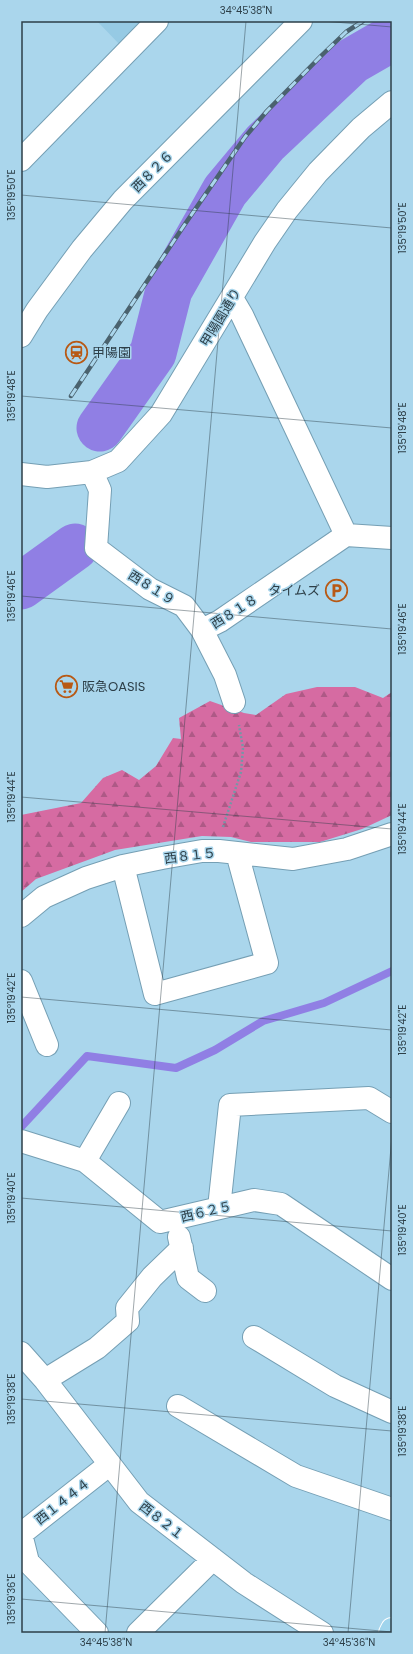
<svg xmlns="http://www.w3.org/2000/svg" width="413" height="1654" viewBox="0 0 413 1654" font-family="Poppins,'Noto Sans JP',sans-serif">
<style>
.built{fill:#96cae4}
.forest{fill:url(#forest-firs)}
.lines{fill:none;stroke-linecap:round;stroke-linejoin:round}
.stream{stroke:#907fe4;stroke-width:8}
.river{stroke:#907fe4;stroke-width:47}
.minor-casing{stroke:#759fb4;stroke-width:24}
.major-casing{stroke:#fff;stroke-width:24}
.path{stroke:#7596a7;stroke-width:2.5;stroke-dasharray:2 2;stroke-linecap:butt}
.minor{stroke:#fff;stroke-width:22}
.major{stroke:#9fd4ec;stroke-width:22}
.rail-casing{stroke:#4a626e;stroke-width:4.5}
.rail{stroke:#aad6ec;stroke-width:3;stroke-dasharray:9;stroke-linecap:butt}
.ticks{fill:none;stroke:#2d3f48;stroke-width:1;stroke-opacity:0.45}
.labels{text-anchor:middle;stroke-width:3;stroke-linejoin:round;paint-order:stroke}
.street-label{font-size:13px;fill:#2d3f48;stroke:#aad6ec}
.poi-label{font-size:13px;fill:#2d3f48;stroke:#aad6ec;text-anchor:start}
.neatline{fill:none;stroke:#2d3f48;stroke-width:1.5}
.ticks-label{font-size:10px;text-anchor:middle;fill:#2d3f48}
</style>
<defs>
<pattern id="forest-firs" width="22" height="20" patternUnits="userSpaceOnUse"><rect width="22" height="20" fill="#d66ba2"/><path d="M5 1l3.5 6h-7zM16 11l3.5 6h-7z" fill="#ae5986"/></pattern>
</defs>
<rect width="100%" height="100%" fill="#aad6ec"/>
<path class="built" d="M 97,21 L 148,21 L 122,47 Z"/>
<path class="forest" d="M 317,687 L 355,687 L 383,698 L 392,692 L 392,815 L 362,829 L 320,842 L 251,842 L 231,837 L 202,836 L 115,850 L 36,879 L 21,892 L 21,815 L 81,803 L 103,778 L 122,770 L 139,780 L 156,766 L 173,738 L 181,739 L 179,718 L 210,701 L 244,713 L 256,715 L 286,694 Z"/>
<g class="lines">
<path class="stream" d="M 21,1127 L 87,1056 L 176,1068 L 215,1050 L 263,1021 L 324,1003 L 392,971"/>
<path class="river" d="M 100,428 L 153,353 L 169,290 L 225,191 L 265,143 L 352,61 L 392,38
M 21,586 L 75,547"/>
<defs>
<path id="minor" d="M 21,160 L 157,21
M 232,298 L 242,315 L 346,535
M 21,336 L 37,310 L 82,249 L 123,200 L 301,21
M 92,472 L 100,490 L 96,548 L 150,589 L 184,606 L 202,630 L 225,675 L 234,702
M 21,474 L 47,477 L 92,472 L 118,461 L 161,414 L 265,242 L 287,210 L 318,172 L 361,128 L 392,102
M 202,630 L 220,621 L 346,535 L 392,538
M 123,866 L 155,994 L 267,963 L 237,853
M 21,916 L 44,897 L 86,878 L 123,866 L 162,858 L 202,851 L 219,851 L 293,859 L 347,849 L 392,834
M 21,981 L 47,1045
M 21,1141 L 85,1161 L 160,1222 L 254,1200 L 281,1204 L 392,1279
M 85,1161 L 119,1103
M 219,1208 L 230,1105 L 369,1098 L 392,1112
M 179,1237 L 188,1278 L 205,1291
M 254,1337 L 335,1386 L 392,1412
M 21,1353 L 45,1380 L 139,1502 L 244,1583 L 322,1633
M 45,1380 L 97,1348 L 128,1321 L 127,1308 L 152,1277 L 182,1248
M 178,1406 L 296,1476 L 392,1509
M 97,1633 L 28,1562 L 21,1534 L 110,1464
M 138,1633 L 213,1559"/>
<path id="major" d="M 390,1633 L 392,1629"/>
</defs>
<use href="#minor" class="minor-casing"/>
<use href="#major" class="major-casing"/>
<path class="path" d="M 223,827 L 241,772 L 243,748 L 239,725"/>
<use href="#minor" class="minor"/>
<use href="#major" class="major"/>
<defs>
<path id="rail" d="M 71,396 L 183,227 L 245,137 L 267,111 L 322,55 L 346,32 L 363,21"/>
</defs>
<use href="#rail" class="rail-casing"/>
<use href="#rail" class="rail"/>
</g>
<path class="ticks" d="M 323,21 L 392,27M 21,195 L 392,228M 21,396 L 392,428M 21,596 L 392,629M 21,797 L 392,829M 21,997 L 392,1030M 21,1198 L 392,1231M 21,1399 L 392,1431M 21,1599 L 392,1632M 105,1633 L 246,21M 348,1633 L 392,1136"/>
<defs>
<symbol id="station-ring" viewBox="-11 -11 22 22"><circle r="9.5" fill="#aad6ec" stroke="#b85914" stroke-width="1.5"/><path d="M-3-6H3Q5-6 5-4V2Q5 4 3 4L4.5 6H3L1.5 4h-3L-3 6H-4.5L-3 4Q-5 4-5 2V-4Q-5-6-3-6ZM-3.5-4v3h7v-3ZM-3.5 1v1.5H-2V1ZM2 1v1.5H3.5V1Z" fill="#b85914"/></symbol>
<symbol id="parking-ring" viewBox="-11 -11 22 22"><circle r="9.5" fill="#aad6ec" stroke="#b85914" stroke-width="1.5"/><path d="M-3.5-5.5H1a3.5 3.5 0 0 1 0 7H-1V5.5H-3.5ZM-1-3.4V-.6H.8a1.4 1.4 0 0 0 0-2.8Z" fill="#b85914"/></symbol>
<symbol id="supermarket-ring" viewBox="-11 -11 22 22"><circle r="9.5" fill="#aad6ec" stroke="#b85914" stroke-width="1.5"/><path d="M-6-5.5h2.5l.6 2H6L4.5 2H-2.5L-4.4-4H-6ZM-1.5 3.2a1.3 1.3 0 1 0 .1 0ZM3 3.2a1.3 1.3 0 1 0 .1 0Z" fill="#b85914"/></symbol>
</defs>
<g fill-rule="evenodd">
<use href="#station-ring" x="64" y="340" width="25" height="25"/>
<use href="#parking-ring" x="324" y="578" width="25" height="25"/>
<use href="#supermarket-ring" x="54" y="674" width="25" height="25"/>
</g>
<g class="labels">
<g class="street-label">
<text transform="translate(152 171) rotate(-45)" y="5">西８２６</text>
<text transform="translate(220 317) rotate(-59)" y="5">甲陽園通り</text>
<text transform="translate(152 587) rotate(32)" y="5">西８１９</text>
<text transform="translate(234 611) rotate(-32)" y="5">西８１８</text>
<text transform="translate(190 855) rotate(-7)" y="5">西８１５</text>
<text transform="translate(206 1211) rotate(-13)" y="5">西６２５</text>
<text transform="translate(62 1501) rotate(-38)" y="5">西１４４４</text>
<text transform="translate(162 1520) rotate(38)" y="5">西８２１</text>
</g>
<g class="poi-label">
<text x="92" y="357">甲陽園</text>
<text x="320" y="595" text-anchor="end">タイムズ</text>
<text x="82" y="691">阪急OASIS</text>
</g>
</g>
<rect width="413" height="1654" fill="none" stroke="#aad6ec" stroke-width="44"/>
<rect x="22" y="22" width="369" height="1610" class="neatline"/>
<g class="ticks-label">
<text x="246" y="14">34°45'38"N</text>
<text transform="translate(11 195) rotate(-90)" y="4">135°19'50"E</text>
<text transform="translate(402 228) rotate(-90)" y="4">135°19'50"E</text>
<text transform="translate(11 396) rotate(-90)" y="4">135°19'48"E</text>
<text transform="translate(402 428) rotate(-90)" y="4">135°19'48"E</text>
<text transform="translate(11 596) rotate(-90)" y="4">135°19'46"E</text>
<text transform="translate(402 629) rotate(-90)" y="4">135°19'46"E</text>
<text transform="translate(11 797) rotate(-90)" y="4">135°19'44"E</text>
<text transform="translate(402 829) rotate(-90)" y="4">135°19'44"E</text>
<text transform="translate(11 998) rotate(-90)" y="4">135°19'42"E</text>
<text transform="translate(402 1030) rotate(-90)" y="4">135°19'42"E</text>
<text transform="translate(11 1198) rotate(-90)" y="4">135°19'40"E</text>
<text transform="translate(402 1230) rotate(-90)" y="4">135°19'40"E</text>
<text transform="translate(11 1399) rotate(-90)" y="4">135°19'38"E</text>
<text transform="translate(402 1431) rotate(-90)" y="4">135°19'38"E</text>
<text transform="translate(11 1599) rotate(-90)" y="4">135°19'36"E</text>
<text x="106" y="1646">34°45'38"N</text>
<text x="349" y="1646">34°45'36"N</text>
</g>
</svg>
